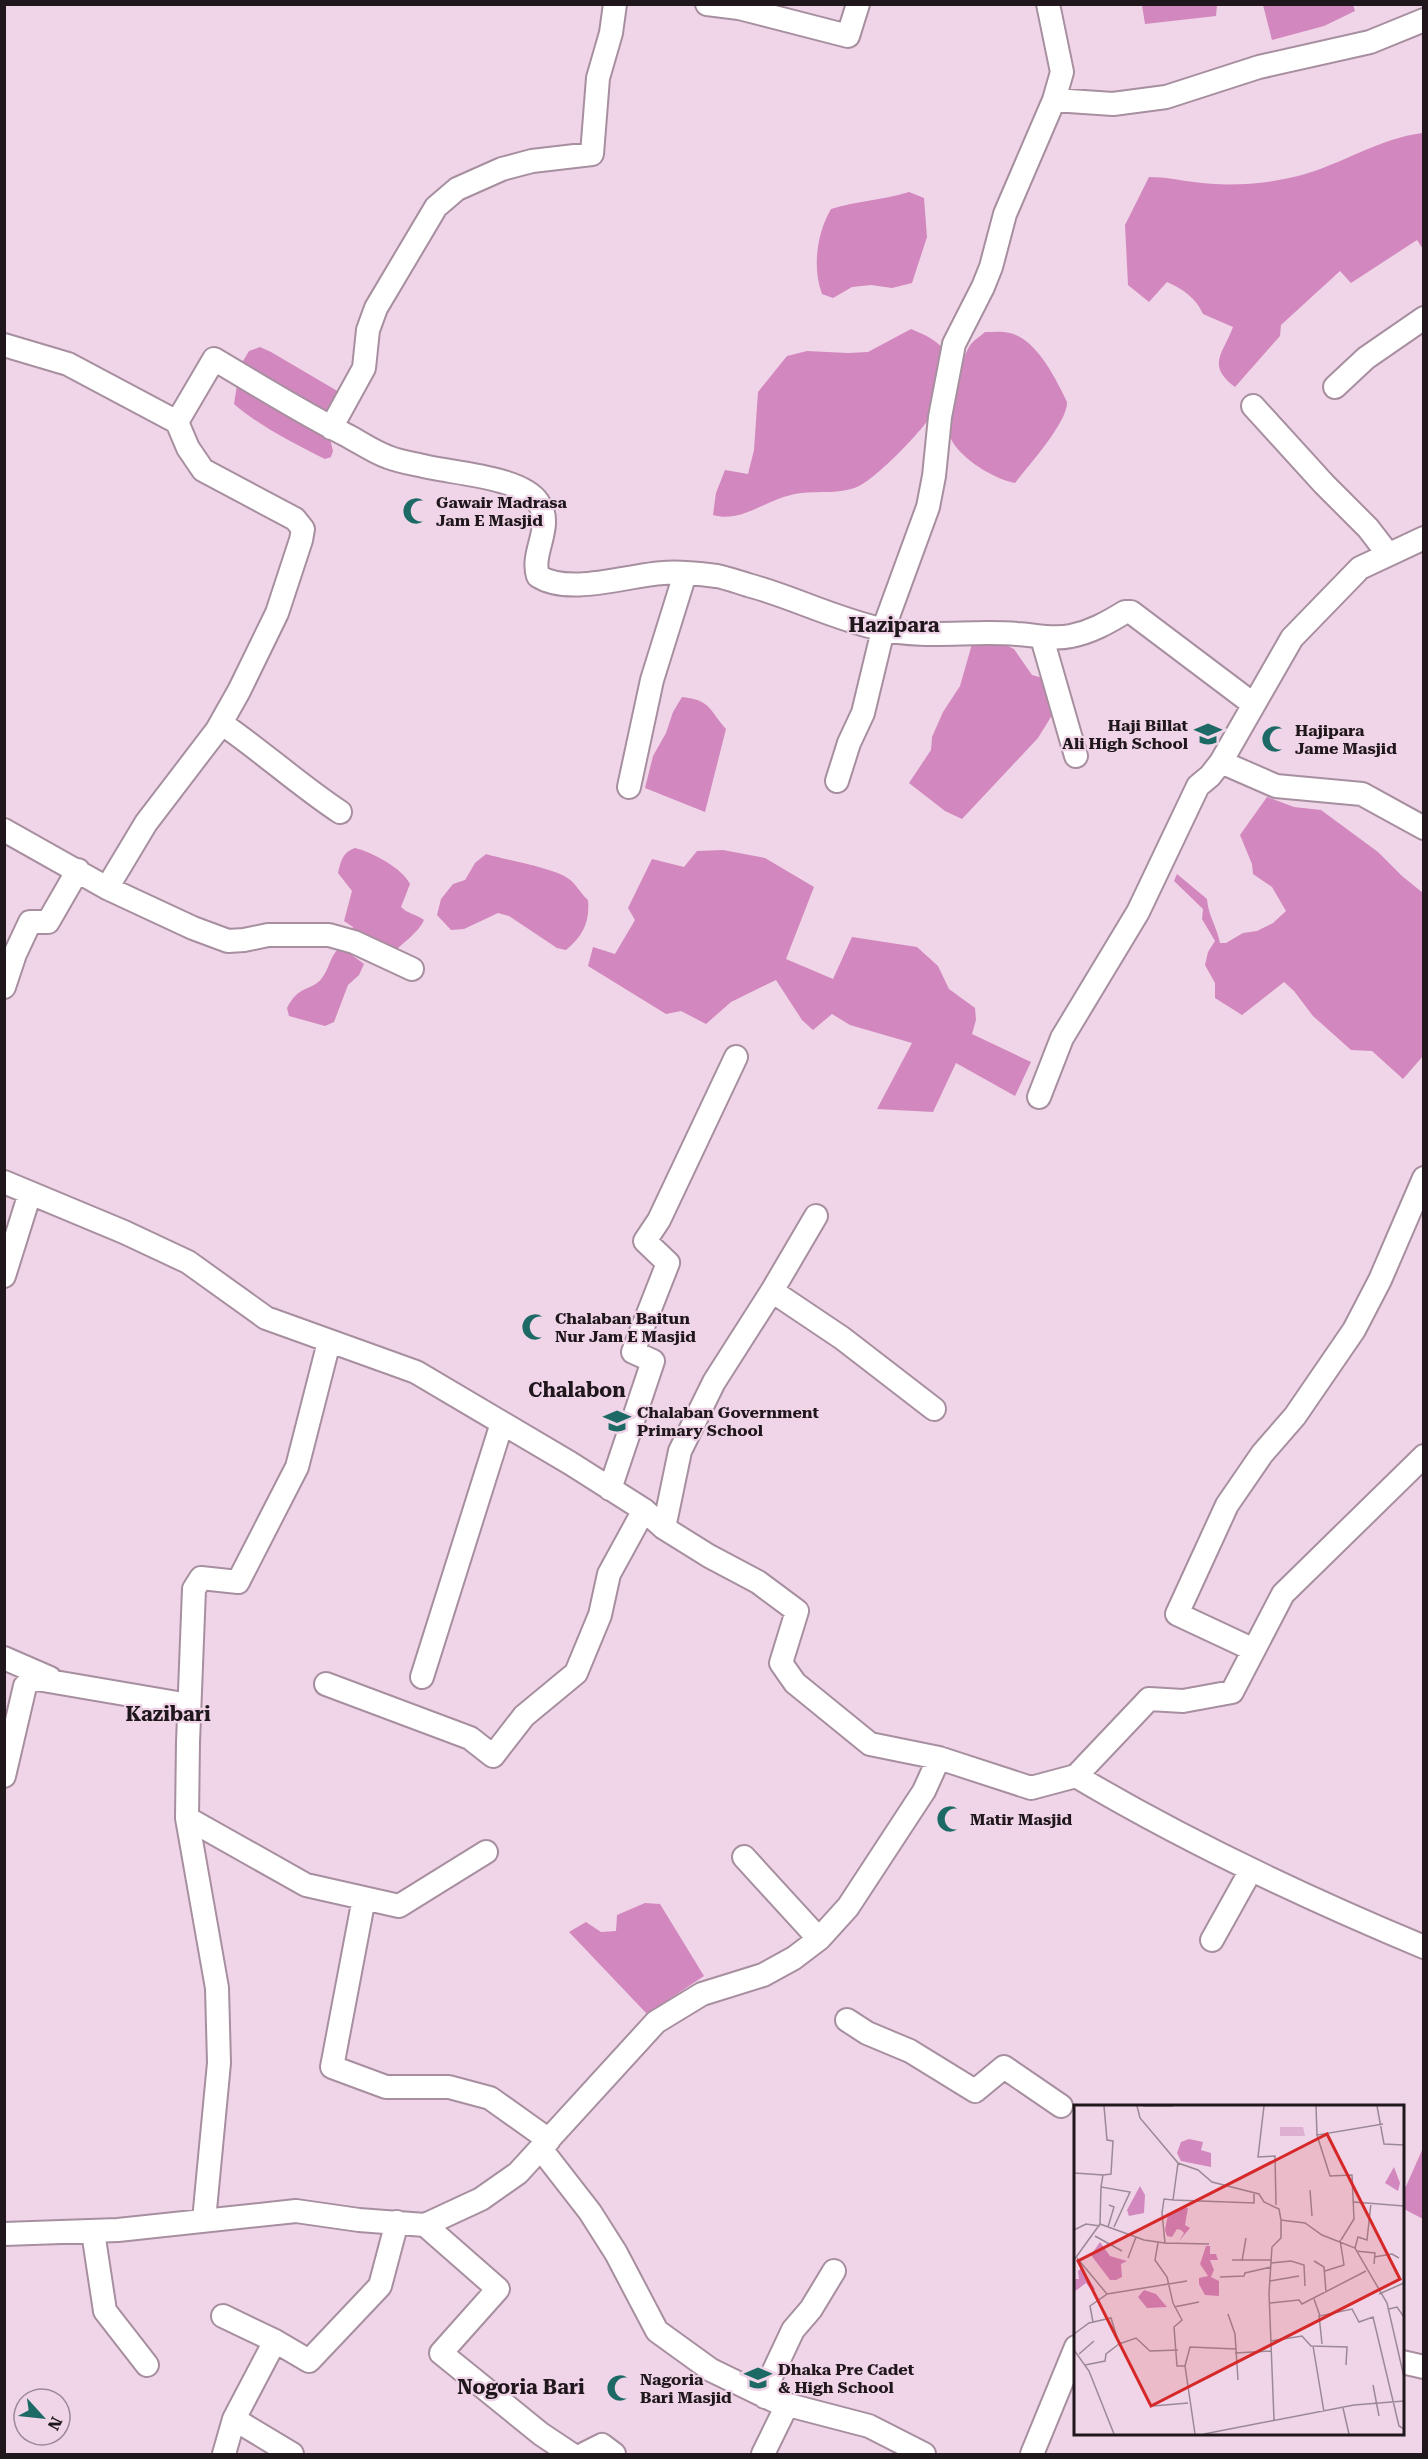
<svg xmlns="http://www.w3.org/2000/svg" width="1428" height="2459" viewBox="0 0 1428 2459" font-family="'Roboto Serif',serif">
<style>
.water{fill:#d287be}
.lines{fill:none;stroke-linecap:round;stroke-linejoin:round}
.minor-casing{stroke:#a78fa0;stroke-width:26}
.minor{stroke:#fff;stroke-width:22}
.labels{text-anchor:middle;stroke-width:4.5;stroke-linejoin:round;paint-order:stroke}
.poi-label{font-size:16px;font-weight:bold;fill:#20171d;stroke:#efd5e7;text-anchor:start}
.quarter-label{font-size:20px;font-weight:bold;fill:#20171d;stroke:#efd5e7}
.inset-road{fill:none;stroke:#9c8996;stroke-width:1.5}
.view{fill:#d62828;fill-opacity:0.15;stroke:#d62828;stroke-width:3}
.inset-edge{fill:none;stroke:#20171d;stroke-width:3}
</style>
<rect width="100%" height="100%" fill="#efd5e7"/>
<path class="water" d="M 1142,5 L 1142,4 L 1217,5 L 1216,16 L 1145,24 Z
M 1263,5 L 1353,5 L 1355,11 L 1324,26 L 1272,40 Z
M 1423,133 L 1423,249 L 1417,240 L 1351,283 L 1340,271 L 1281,325 L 1280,336 L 1235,387 C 1206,365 1223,354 1233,327 L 1203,314 C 1196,298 1183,289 1167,282 L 1149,302 L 1128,285 L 1125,225 L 1149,177 C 1165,177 1178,180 1194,182 C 1227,187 1266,184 1298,176 C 1341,165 1379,138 1423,133 Z
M 909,192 L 924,198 L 927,237 L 912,283 L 892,288 L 871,285 L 852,287 L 833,298 L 822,294 C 812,267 817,233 831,209 C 857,201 883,200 909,192 Z
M 911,329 C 925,335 938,340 947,354 C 944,370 943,388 938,404 C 932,422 877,478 859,486 C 838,496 813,489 791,495 C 764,501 741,523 713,515 L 716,493 L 725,470 L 748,474 L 754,450 L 758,392 L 787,356 L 807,351 L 848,353 L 868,352 Z
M 985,332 C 993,332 1002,331 1010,333 C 1037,340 1056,379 1067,402 C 1068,422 1028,466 1015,483 C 994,479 961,459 951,439 C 944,423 960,358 971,344 C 975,339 981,336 985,332 Z
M 260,347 L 271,352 L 351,399 L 329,435 L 333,451 L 331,457 L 325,459 C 293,443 261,427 234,404 L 240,366 L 249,351 Z
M 1000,642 L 1014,649 L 1032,675 L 1046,679 L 1054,712 L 1038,738 L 962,819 L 945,811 L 909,783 L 931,750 L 932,737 L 943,712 L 960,686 L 972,644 Z
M 682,697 C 711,700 709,710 726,729 L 705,812 L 645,788 L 653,756 L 666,733 L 673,712 Z
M 1267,797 L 1294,807 L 1321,810 L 1378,852 L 1402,876 L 1423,893 L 1423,1056 L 1403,1079 L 1372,1051 L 1351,1050 L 1313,1016 L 1294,991 L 1284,982 L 1242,1015 L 1215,998 L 1215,983 L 1205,965 L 1208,952 L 1215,941 L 1202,919 L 1203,909 L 1174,881 L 1177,874 L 1207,899 C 1208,915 1217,927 1220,943 L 1226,943 L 1243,933 L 1257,931 L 1273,923 L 1286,911 L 1272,887 L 1253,874 L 1252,864 L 1240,835 Z
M 355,848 C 372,852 402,868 410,884 L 401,907 C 408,914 416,914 424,920 C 418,934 401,943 391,956 L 349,938 L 353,927 L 344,921 L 352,891 L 338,873 C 341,860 343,852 355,848 Z
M 723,850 L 765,858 L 814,887 L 786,959 L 833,979 L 852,937 L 917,947 L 938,966 L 949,989 L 975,1008 L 976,1020 L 972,1034 L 1031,1062 L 1015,1096 L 956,1063 L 933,1112 L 877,1109 L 912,1043 L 850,1025 L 832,1014 L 813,1030 L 802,1020 L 776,980 L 731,1002 L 706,1024 L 681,1011 L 666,1014 L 588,966 L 593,947 L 615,954 L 635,920 L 628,908 L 652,859 L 684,867 L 697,851 Z
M 486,854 C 505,860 555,868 569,879 C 576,884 581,894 588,900 C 590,922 583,936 566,950 L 557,948 L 509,916 L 498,913 L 464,929 L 451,930 L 437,915 L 441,899 L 453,884 L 465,880 L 475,863 Z
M 338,949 L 345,950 L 364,964 L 359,975 L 348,985 L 334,1022 L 325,1026 L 289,1016 L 287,1008 C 299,984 311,992 322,978 C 329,969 330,957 338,949 Z
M 645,1903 L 660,1904 L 704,1976 L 647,2014 L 569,1932 L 586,1922 L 601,1932 L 616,1931 L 617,1915 Z
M 1423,2148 L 1423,2219 L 1402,2208 L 1403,2193 Z"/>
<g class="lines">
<defs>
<path id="minor" d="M 707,4 L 739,8 L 848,36 L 858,4
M 1048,4 L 1062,72 L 1054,100 L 1113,104 L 1166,97 L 1259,67 L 1370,42 L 1424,20
M 4,345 L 68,364 L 177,422 L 214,359 C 258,385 302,413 348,436 C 361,443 374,452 388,457 C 398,461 409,463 419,465 C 448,473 521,476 538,502 C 555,526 530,552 538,576 C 569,596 628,575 663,573 C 680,571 700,574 717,576 C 727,578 738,582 748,585 C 793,597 835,619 881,629 C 923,639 974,630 1017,634 C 1035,635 1053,640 1071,636 C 1091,632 1107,623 1125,612 L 1131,612 L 1253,704
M 1335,387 L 1366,358 L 1424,318
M 1253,406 L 1324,484 L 1368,528 L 1388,554
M 331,428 L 364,368 L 368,330 L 376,308 L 436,207 L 457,189 L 502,169 L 532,161 L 592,154 L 598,78 L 611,33 L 615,4
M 1424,538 L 1360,568 L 1292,638 L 1221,762 L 1276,786 L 1362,794 L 1424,828
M 1042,638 L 1076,756
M 221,723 C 262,751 299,785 340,812
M 837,781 L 849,743 L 863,713 L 883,630 L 928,507 L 934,476 L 940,417 L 954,344 L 983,287 L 991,267 L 1005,214 L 1054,100
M 629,787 L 652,680 L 685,574
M 4,830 L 107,888 L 193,928 L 228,941 L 244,940 L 268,935 L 329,935 L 354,942 L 412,969
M 107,888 L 146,823 L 217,730 L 239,691 L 277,613 L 301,540 L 303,529 L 295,519 L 203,470 L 188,448 L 177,422
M 4,987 L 15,954 L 30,922 L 48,922 L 78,870
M 1039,1097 L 1062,1038 L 1138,912 L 1198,786 L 1210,776 L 1221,762
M 4,1182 L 124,1232 L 188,1262 L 266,1318 L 416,1372 L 570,1463 L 644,1510 L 664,1528 L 709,1556 L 758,1582 L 797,1611 L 781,1663 L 795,1683 L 870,1744 L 939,1758
M 4,1276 L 30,1193
M 772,1291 L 842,1338 L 934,1409
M 610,1489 L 653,1361 L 633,1352 L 668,1263 L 645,1241 L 659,1220 L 736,1057
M 664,1528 L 680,1451 L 714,1382 L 772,1291 L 816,1216
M 1254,1650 L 1177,1614 L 1227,1505 L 1262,1454 L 1295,1416 L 1354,1330 L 1380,1280 L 1424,1178
M 4,1658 L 50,1678
M 422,1677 L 502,1423
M 326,1684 L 470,1738 L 493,1756 L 524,1716 L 576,1673 L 600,1615 L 609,1574 L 644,1510
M 4,1776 L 25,1686 L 30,1681 L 37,1679 L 189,1705
M 1076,1776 C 1187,1842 1304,1897 1424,1947
M 187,1818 L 306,1885 L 399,1906 L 486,1852
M 744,1857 L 819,1939
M 364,1898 L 332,2067 L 386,2087 L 449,2087 L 490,2098 L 549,2140
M 1212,1940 L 1251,1870
M 847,2020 L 867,2033 L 910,2051 L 975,2091 L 1004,2067 L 1061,2106
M 541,2149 L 590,2212 L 616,2253 L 657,2331 L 711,2370 L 777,2402 L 869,2426 L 924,2454
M 204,2220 L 219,2063 L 217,1988 L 187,1818 L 188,1742 L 194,1589 L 201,1578 L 238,1582 L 297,1467 L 329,1342
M 425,2225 L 498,2289 L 441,2353 L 541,2434 L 571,2454
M 93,2232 L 105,2311 L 147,2365
M 4,2234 L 118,2230 L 296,2211 L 359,2220 L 425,2225 L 481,2199 L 518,2173 L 656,2022 L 702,1994 L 763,1975 L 794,1958 L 819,1939 L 848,1907 L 924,1791 L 939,1758 L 1031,1788 L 1076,1776 L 1149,1699 L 1183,1701 L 1232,1692 L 1283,1594 L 1424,1456
M 223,2316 L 275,2341 L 309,2361 L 380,2286 L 397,2222
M 1402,2362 L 1424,2367
M 765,2397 L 769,2381 L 793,2330 L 811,2309 L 834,2271
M 234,2419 L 292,2454
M 224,2454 L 234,2419 L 275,2341
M 584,2454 L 602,2445 L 614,2454
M 763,2454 L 787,2405
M 1032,2454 L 1076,2347"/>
</defs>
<use href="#minor" class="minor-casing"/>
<use href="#minor" class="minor"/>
</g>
<defs>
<symbol id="mosque-bare" viewBox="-9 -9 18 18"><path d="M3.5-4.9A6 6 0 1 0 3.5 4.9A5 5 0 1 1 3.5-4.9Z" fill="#1d6966" stroke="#efd5e7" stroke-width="2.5" paint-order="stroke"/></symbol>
<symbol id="school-bare" viewBox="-9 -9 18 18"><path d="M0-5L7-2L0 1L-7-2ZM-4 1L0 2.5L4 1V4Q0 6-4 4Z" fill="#1d6966" stroke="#efd5e7" stroke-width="2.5" paint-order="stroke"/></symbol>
</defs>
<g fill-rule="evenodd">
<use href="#mosque-bare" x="397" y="492" width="38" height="38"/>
<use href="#school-bare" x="1189" y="715" width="38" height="38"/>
<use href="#mosque-bare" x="1256" y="720" width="38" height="38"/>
<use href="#mosque-bare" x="516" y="1308" width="38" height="38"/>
<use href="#school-bare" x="598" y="1402" width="38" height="38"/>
<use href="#mosque-bare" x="931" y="1800" width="38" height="38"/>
<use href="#school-bare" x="739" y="2359" width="38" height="38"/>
<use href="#mosque-bare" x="601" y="2369" width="38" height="38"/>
</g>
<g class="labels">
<g class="poi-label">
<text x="436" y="508">Gawair Madrasa<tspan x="436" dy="18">Jam E Masjid</tspan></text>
<text x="1188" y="731" text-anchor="end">Haji Billat<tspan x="1188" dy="18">Ali High School</tspan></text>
<text x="1295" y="736">Hajipara<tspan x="1295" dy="18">Jame Masjid</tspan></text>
<text x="555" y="1324">Chalaban Baitun<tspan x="555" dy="18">Nur Jam E Masjid</tspan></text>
<text x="637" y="1418">Chalaban Government<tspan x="637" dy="18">Primary School</tspan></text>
<text x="970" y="1825">Matir Masjid</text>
<text x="778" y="2375">Dhaka Pre Cadet<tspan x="778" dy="18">&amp; High School</tspan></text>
<text x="640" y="2385">Nagoria<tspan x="640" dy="18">Bari Masjid</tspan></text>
</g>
<g class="quarter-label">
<text x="894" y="632">Hazipara</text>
<text x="577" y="1397">Chalabon</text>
<text x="168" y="1721">Kazibari</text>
<text x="521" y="2394">Nogoria Bari</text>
</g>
</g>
<g transform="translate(1074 2105)">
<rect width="330" height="330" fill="#efd5e7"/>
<path d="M 206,22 L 229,22 L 231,31 L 206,31 Z" fill="#deafd0"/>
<path d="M 115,34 L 129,37 L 127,45 L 137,48 L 137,62 L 107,56 L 103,48 L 107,37 ZM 320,62 L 326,78 L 324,86 L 311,78 ZM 66,81 L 71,90 L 70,108 L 55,111 L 53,105 ZM 108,102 L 114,103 L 111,120 L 116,123 L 105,136 L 110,128 L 107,125 L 103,124 L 98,132 L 93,131 L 91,125 L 94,109 ZM 26,137 L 36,151 L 53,156 L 47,159 L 48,172 L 42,175 L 36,175 L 17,150 ZM 132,141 L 136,141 L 136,149 L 142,149 L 144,155 L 136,155 L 140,165 L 137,172 L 145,176 L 145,191 L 131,190 L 125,179 L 125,173 L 134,171 L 126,159 ZM 8,163 L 21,184 L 18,186 L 12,178 L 0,187 L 0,174 L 5,174 L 4,166 ZM 70,185 L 82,189 L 93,202 L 73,203 L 64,192 Z" fill="#d287be"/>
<path class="inset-road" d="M 63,1 L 66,13 L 104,58 L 124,65 L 138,77 L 185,89 L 190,97 L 205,104 L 207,115 L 231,118 L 248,130 L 281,143 L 313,198 L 330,272M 69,1 L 99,1M 190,1 L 184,52 L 201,51 L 202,100M 242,1 L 243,30M 303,1 L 310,39 L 330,40M 0,24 L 0,65M 0,68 L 29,70 L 27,82 L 56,87 L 40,122M 29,70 L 37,69 L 39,36 L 33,35 L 30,1M 236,85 L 238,111M 99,95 L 180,98 L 180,89M 280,97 L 330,101M 26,119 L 27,82M 34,122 L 40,102 L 35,100M 0,125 L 12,119 L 26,121M 21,131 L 48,146M 267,135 L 280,114 L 278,70 L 256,71 L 243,30 L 309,19M 84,138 L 81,155 L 93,172 L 99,198 L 108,215 L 100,222 L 103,261 L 111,261 L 121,329M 91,138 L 135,139M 281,143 L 284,132 L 293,135 L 297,98M 282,146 L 301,148 L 300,159M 300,152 L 318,149 L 325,153M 3,153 L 33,189 L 16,201 L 19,217M 54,153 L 62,132M 0,155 L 26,119 L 70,135 L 91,138 L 88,108 L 90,94 L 99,95 L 104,58M 158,155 L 197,155M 168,156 L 172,133M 240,156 L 250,162 L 252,187M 197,158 L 217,156 L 230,160 L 231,181M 251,166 L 270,160 L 266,135M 146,172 L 170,171 L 171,168 L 197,162M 196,176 L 225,171M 33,189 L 113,176M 305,189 L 330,178M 240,194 L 246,211 L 278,204 L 285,217 L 299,212 L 325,321 L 330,324M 196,198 L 225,195 L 228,199 L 292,166M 100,202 L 125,197M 315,204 L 323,202 L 330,212M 154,209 L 161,229 L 164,275M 245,210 L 248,239M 0,229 L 15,218 L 37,213 L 45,239 L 62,233 L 76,246 L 104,245M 197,236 L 228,231 L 237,241 L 273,242 L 272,260M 239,241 L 250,307M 0,245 L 15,266 L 40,329M 161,248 L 197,246M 5,249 L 20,236M 11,260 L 31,256 L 32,249 L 45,239M 111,261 L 116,242 L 162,244M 299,280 L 305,311M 79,301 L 114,298M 269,303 L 275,329M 200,315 L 195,188 L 198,142 L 207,133 L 207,115M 130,329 L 280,300 L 330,296"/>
<path class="view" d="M 253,29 L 326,174 L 77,301 L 4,156 Z"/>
<rect width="330" height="330" class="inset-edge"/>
</g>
<rect width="1428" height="2459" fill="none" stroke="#20171d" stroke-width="12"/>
<g transform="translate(42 2417) rotate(117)"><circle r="28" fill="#efd5e7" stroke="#9c8996" stroke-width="1.5"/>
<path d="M0-4.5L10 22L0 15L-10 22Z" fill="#1d6966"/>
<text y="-9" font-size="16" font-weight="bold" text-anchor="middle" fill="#20171d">N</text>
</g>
</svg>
